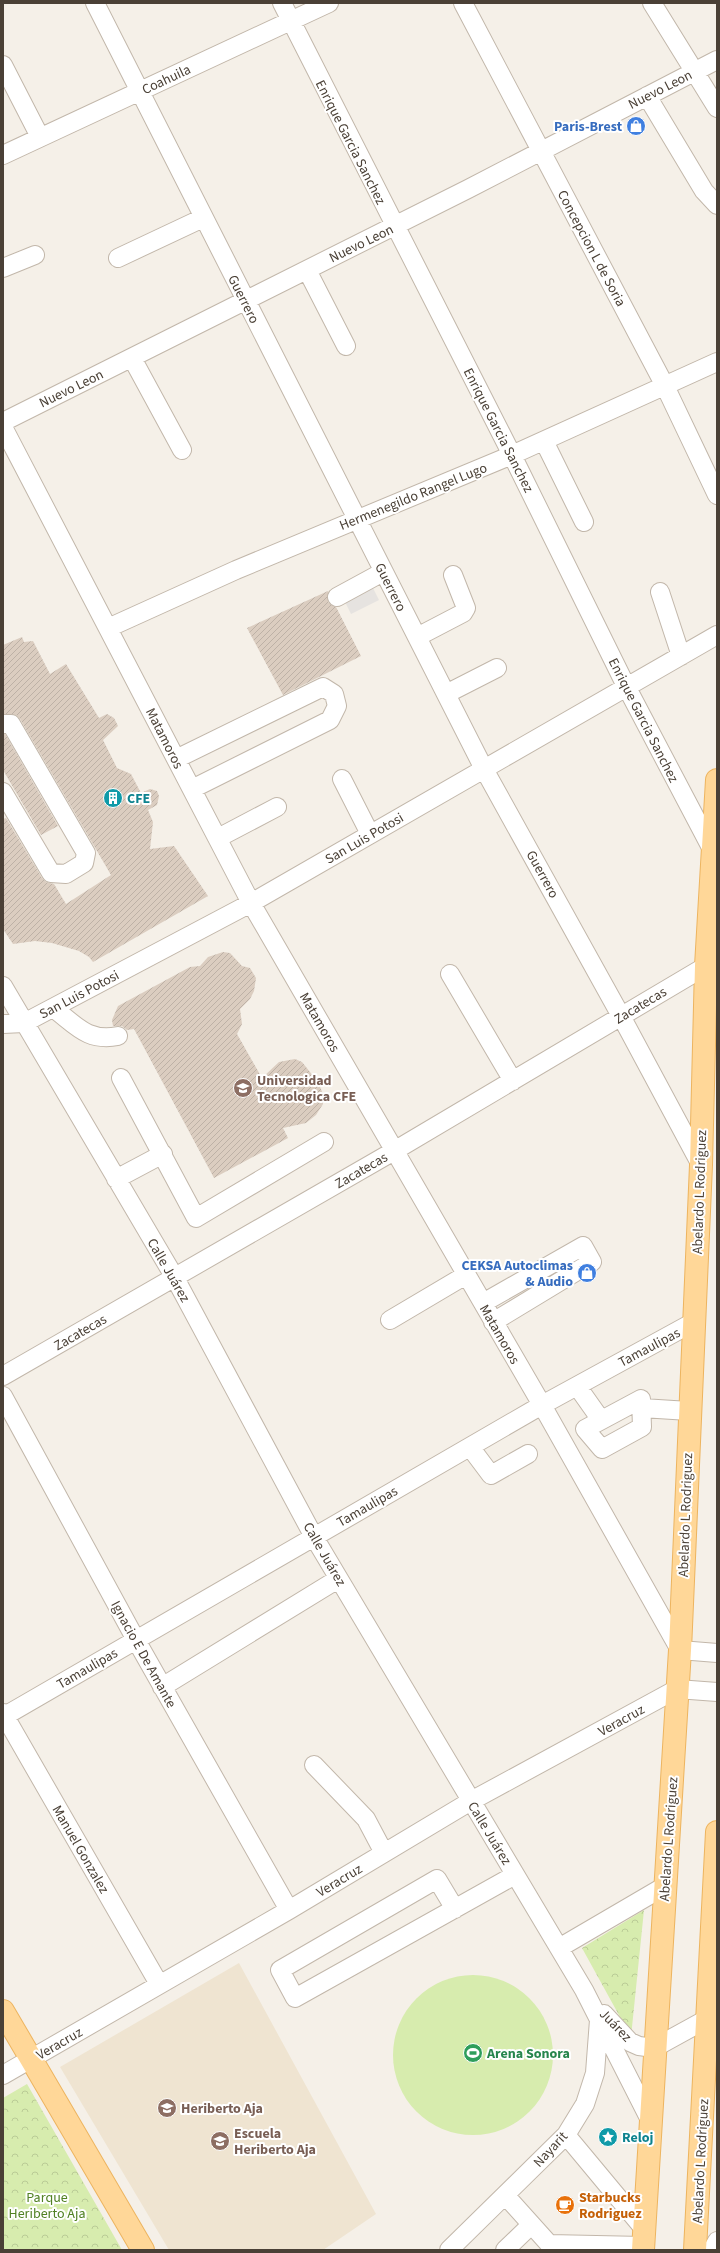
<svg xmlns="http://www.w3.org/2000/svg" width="720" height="2253" viewBox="0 0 720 2253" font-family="'Source Sans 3',sans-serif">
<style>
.education{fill:#efe4d1}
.forest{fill:url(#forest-crowns)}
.garden{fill:#d7ecae}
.parking{fill:#e6e3e0}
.building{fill:url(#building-hatch)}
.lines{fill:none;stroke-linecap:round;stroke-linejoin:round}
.minor-casing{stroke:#c2b7aa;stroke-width:20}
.major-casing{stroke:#edb45f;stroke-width:24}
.minor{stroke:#fff;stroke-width:18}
.major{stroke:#ffd798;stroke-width:22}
.labels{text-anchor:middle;stroke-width:4;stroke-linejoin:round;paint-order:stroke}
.street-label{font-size:14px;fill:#4a4036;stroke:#fff}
.shop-label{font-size:14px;font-weight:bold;fill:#366cbe;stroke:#fff;text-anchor:end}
.culture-label{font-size:14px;font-weight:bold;fill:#0d838f;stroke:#fff;text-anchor:start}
.education-label{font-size:14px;font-weight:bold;fill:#785e54;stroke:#fff;text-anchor:start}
.leisure-label{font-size:14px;font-weight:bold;fill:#27864d;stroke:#fff;text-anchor:start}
.park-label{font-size:14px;fill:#518124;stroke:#fff}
.food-label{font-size:14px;font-weight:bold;fill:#c56008;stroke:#fff;text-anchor:start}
</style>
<defs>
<pattern id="forest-crowns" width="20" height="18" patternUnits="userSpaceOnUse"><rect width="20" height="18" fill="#d7ecae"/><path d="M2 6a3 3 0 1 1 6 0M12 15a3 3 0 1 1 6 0" fill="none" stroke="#bacb96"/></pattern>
<pattern id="building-hatch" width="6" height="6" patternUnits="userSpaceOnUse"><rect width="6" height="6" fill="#dbcdc0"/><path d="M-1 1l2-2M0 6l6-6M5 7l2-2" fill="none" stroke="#bdb1a6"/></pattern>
</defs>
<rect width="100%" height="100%" fill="#f5f0e8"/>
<path class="education" d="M 239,1963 L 376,2214 L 323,2250 L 169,2250 L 60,2067 Z"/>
<path class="forest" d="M 644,1910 L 631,2037 L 582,1948 Z
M 27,2084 L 122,2250 L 3,2250 L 3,2098 Z"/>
<path class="garden" d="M393 2055a80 80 0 1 1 160 0a80 80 0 1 1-160 0Z"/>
<path class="parking" d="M 373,588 L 379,600 L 351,614 L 345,602 Z"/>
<path class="building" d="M 328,591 L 328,602 L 336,607 L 361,656 L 283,695 L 247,628 Z
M 22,637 L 24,642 L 33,641 L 50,674 L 66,664 L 99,718 L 107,714 L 114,718 L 118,726 L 103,740 L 117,768 L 131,774 L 141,793 L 150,789 L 157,791 L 159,796 L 157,805 L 148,810 L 153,822 L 150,849 L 174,846 L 208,896 L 93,962 L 89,957 L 79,951 L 52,943 L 35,941 L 13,944 L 3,929 L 3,819 L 6,818 L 42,878 L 46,882 L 54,884 L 66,904 L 111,875 L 20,719 L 16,715 L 3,714 L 3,645 Z
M 3,734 L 5,734 L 58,826 L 41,835 L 3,770 Z
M 223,952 L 230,953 L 242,966 L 250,968 L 256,978 L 254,991 L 250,999 L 240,1009 L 242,1024 L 237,1034 L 262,1078 L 279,1062 L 295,1059 L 302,1062 L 318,1082 L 323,1094 L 323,1104 L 316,1115 L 306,1123 L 283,1128 L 288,1138 L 214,1178 L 134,1029 L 127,1030 L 122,1026 L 113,1026 L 112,1020 L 118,1006 L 190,967 L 200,966 L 208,957 Z"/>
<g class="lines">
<defs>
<path id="minor" d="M 95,3 L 484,769 L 621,1016 L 701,1165
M 282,3 L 512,455 L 626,686 L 715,855
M 463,3 L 665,386 L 717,495
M 652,3 L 717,108
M 3,65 L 40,137
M 647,96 L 704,191 L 717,205
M 3,155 L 329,3
M 118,258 L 203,218
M 3,268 L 35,255
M 307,270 L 346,346
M 132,358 L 182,450
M 3,422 L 468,189 L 717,60
M 3,427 L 251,903 L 542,1405 L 680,1650 L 717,1653
M 544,441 L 584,522
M 660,592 L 681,656
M 337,597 L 383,572
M 108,628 L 236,570 L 512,455 L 717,362
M 417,637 L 463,613 L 466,608 L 453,575
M 446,694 L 497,668
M 3,724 L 11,724 L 86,853 L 84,863 L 66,874 L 51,873 L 3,792
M 176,759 L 323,687 L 334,694 L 337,706 L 330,720 L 192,789
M 342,779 L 370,834
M 218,838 L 277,807
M 450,974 L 513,1081
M 3,986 L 175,1278 L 314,1537 L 584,1990 L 650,2120
M 53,1008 C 76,1025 87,1042 118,1036
M 3,1024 L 24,1023 L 251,903 L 717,635
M 121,1078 L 196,1218 L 324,1142
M 116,1179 L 163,1154
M 483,1303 L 583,1246 L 592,1262 L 493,1322
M 390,1320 L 466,1275
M 3,1376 L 394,1151 L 706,966 L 717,962
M 577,1386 L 601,1420
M 3,1396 L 136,1640 L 289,1910
M 641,1399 L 642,1427 L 602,1449 L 585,1429 Z
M 642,1408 L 689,1411
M 470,1447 L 491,1475 L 528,1454
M 162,1687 L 338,1579
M 3,1713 L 159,1984
M 3,1717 L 542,1405 L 692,1323
M 314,1765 L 366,1819 L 384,1853
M 455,1909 L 437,1879 L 280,1970 L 295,1998 L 515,1875
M 559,1948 L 665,1886
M 604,2014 L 630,2042 L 639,2046 L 654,2048 L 716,2014
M 3,2075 L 289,1910 L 471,1801 L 677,1689 L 717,1692
M 566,2135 L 645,2230
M 505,2195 L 549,2244 L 643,2246
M 449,2250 L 566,2135 L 585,2104 L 595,2073 L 599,2020
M 505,2250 L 531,2225
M 712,2250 L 717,2241"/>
<path id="major" d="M 3,2011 L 143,2250
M 643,2250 L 680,1650 L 701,1165 L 706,966 L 717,780
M 695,2250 L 717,1832"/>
</defs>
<use href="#minor" class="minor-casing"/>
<use href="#major" class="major-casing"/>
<use href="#minor" class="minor"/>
<use href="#major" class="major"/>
</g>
<defs>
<symbol id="shop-disc" viewBox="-11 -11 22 22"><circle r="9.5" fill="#3f7fe0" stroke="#fff"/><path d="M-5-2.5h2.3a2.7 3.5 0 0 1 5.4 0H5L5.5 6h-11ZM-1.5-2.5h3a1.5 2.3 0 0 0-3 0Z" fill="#fff"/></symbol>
<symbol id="building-disc" viewBox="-11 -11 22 22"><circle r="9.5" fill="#0f9aa8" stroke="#fff"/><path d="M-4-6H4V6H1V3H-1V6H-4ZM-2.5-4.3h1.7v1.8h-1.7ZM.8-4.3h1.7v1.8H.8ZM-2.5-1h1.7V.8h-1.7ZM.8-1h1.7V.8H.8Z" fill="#fff"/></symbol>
<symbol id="university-disc" viewBox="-11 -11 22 22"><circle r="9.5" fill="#8d6e63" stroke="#fff"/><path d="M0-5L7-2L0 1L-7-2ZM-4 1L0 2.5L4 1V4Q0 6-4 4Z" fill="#fff"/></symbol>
<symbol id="stadium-disc" viewBox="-11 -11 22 22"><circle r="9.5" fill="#2e9e5b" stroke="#fff"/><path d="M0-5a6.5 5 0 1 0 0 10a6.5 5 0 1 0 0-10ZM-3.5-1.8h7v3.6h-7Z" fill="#fff"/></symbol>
<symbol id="school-disc" viewBox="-11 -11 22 22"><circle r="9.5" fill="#8d6e63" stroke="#fff"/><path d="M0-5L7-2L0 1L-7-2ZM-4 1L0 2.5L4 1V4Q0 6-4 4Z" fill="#fff"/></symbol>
<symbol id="sight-disc" viewBox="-11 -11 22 22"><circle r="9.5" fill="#0f9aa8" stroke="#fff"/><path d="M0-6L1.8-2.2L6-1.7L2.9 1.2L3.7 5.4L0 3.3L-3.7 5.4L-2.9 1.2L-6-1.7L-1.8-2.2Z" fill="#fff"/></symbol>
<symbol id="cafe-disc" viewBox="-11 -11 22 22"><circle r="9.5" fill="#e8710a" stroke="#fff"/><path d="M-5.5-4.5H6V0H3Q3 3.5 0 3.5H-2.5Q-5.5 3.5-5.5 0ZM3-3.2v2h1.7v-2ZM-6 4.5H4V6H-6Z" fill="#fff"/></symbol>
</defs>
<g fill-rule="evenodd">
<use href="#shop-disc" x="625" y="115" width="22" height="22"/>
<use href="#building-disc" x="102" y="787" width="22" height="22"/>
<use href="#university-disc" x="232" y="1077" width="22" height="22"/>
<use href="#shop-disc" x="576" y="1262" width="22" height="22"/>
<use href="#stadium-disc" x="462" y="2042" width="22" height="22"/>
<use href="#school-disc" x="156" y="2097" width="22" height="22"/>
<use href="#sight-disc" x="597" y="2126" width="22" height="22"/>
<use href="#school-disc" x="209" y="2130" width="22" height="22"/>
<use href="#cafe-disc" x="554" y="2194" width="22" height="22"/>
</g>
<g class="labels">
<g class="street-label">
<text transform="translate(166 79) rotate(-25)" y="5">Coahuila</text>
<text transform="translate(660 89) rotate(-27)" y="5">Nuevo Leon</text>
<text transform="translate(351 142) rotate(63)" y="5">Enrique Garcia Sanchez</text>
<text transform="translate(361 243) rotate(-26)" y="5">Nuevo Leon</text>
<text transform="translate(592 248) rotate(62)" y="5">Concepcion L de Soria</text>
<text transform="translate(244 299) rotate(63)" y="5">Guerrero</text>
<text transform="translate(71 388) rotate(-26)" y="5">Nuevo Leon</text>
<text transform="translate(499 430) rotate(63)" y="5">Enrique Garcia Sanchez</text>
<text transform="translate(413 496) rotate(-22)" y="5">Hermenegildo Rangel Lugo</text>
<text transform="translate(391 587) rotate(63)" y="5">Guerrero</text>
<text transform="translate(644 720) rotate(63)" y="5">Enrique Garcia Sanchez</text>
<text transform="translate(165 738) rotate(63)" y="5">Matamoros</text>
<text transform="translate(364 838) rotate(-30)" y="5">San Luis Potosi</text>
<text transform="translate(543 874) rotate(61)" y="5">Guerrero</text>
<text transform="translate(79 994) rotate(-28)" y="5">San Luis Potosi</text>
<text transform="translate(640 1005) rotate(-31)" y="5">Zacatecas</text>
<text transform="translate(320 1022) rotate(60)" y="5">Matamoros</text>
<text transform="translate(361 1170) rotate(-30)" y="5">Zacatecas</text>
<text transform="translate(699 1192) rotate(-88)" y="5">Abelardo L Rodriguez</text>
<text transform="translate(169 1270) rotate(60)" y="5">Calle Juárez</text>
<text transform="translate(80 1332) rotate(-30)" y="5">Zacatecas</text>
<text transform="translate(500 1334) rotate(60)" y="5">Matamoros</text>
<text transform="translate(649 1347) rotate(-28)" y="5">Tamaulipas</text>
<text transform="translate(367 1506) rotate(-30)" y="5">Tamaulipas</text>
<text transform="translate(685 1515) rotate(-88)" y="5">Abelardo L Rodriguez</text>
<text transform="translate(325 1554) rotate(60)" y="5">Calle Juárez</text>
<text transform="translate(144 1654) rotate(61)" y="5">Ignacio E De Amante</text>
<text transform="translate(87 1668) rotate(-30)" y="5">Tamaulipas</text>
<text transform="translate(621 1720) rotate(-29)" y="5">Veracruz</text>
<text transform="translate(490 1833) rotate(59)" y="5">Calle Juárez</text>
<text transform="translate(668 1839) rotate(-86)" y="5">Abelardo L Rodriguez</text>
<text transform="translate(81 1849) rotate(60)" y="5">Manuel Gonzalez</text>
<text transform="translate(339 1880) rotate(-31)" y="5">Veracruz</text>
<text transform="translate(616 2025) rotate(46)" y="5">Juárez</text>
<text transform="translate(59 2043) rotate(-30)" y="5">Veracruz</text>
<text transform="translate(550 2149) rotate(-47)" y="5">Nayarit</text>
<text transform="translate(700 2161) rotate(-87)" y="5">Abelardo L Rodriguez</text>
</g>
<g class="shop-label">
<text x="622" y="131">Paris-Brest</text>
<text x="573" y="1270">CEKSA Autoclimas<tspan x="573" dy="16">&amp; Audio</tspan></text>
</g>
<g class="culture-label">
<text x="127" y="803">CFE</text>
<text x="622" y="2142">Reloj</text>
</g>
<g class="education-label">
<text x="257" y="1085">Universidad<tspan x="257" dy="16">Tecnologica CFE</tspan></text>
<text x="181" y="2113">Heriberto Aja</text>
<text x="234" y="2138">Escuela<tspan x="234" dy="16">Heriberto Aja</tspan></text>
</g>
<g class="leisure-label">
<text x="487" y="2058">Arena Sonora</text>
</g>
<g class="park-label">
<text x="47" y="2202">Parque<tspan x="47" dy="16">Heriberto Aja</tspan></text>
</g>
<g class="food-label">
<text x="579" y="2202">Starbucks<tspan x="579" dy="16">Rodriguez</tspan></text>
</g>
</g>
<rect width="720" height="2253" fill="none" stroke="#4a4036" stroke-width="8"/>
</svg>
